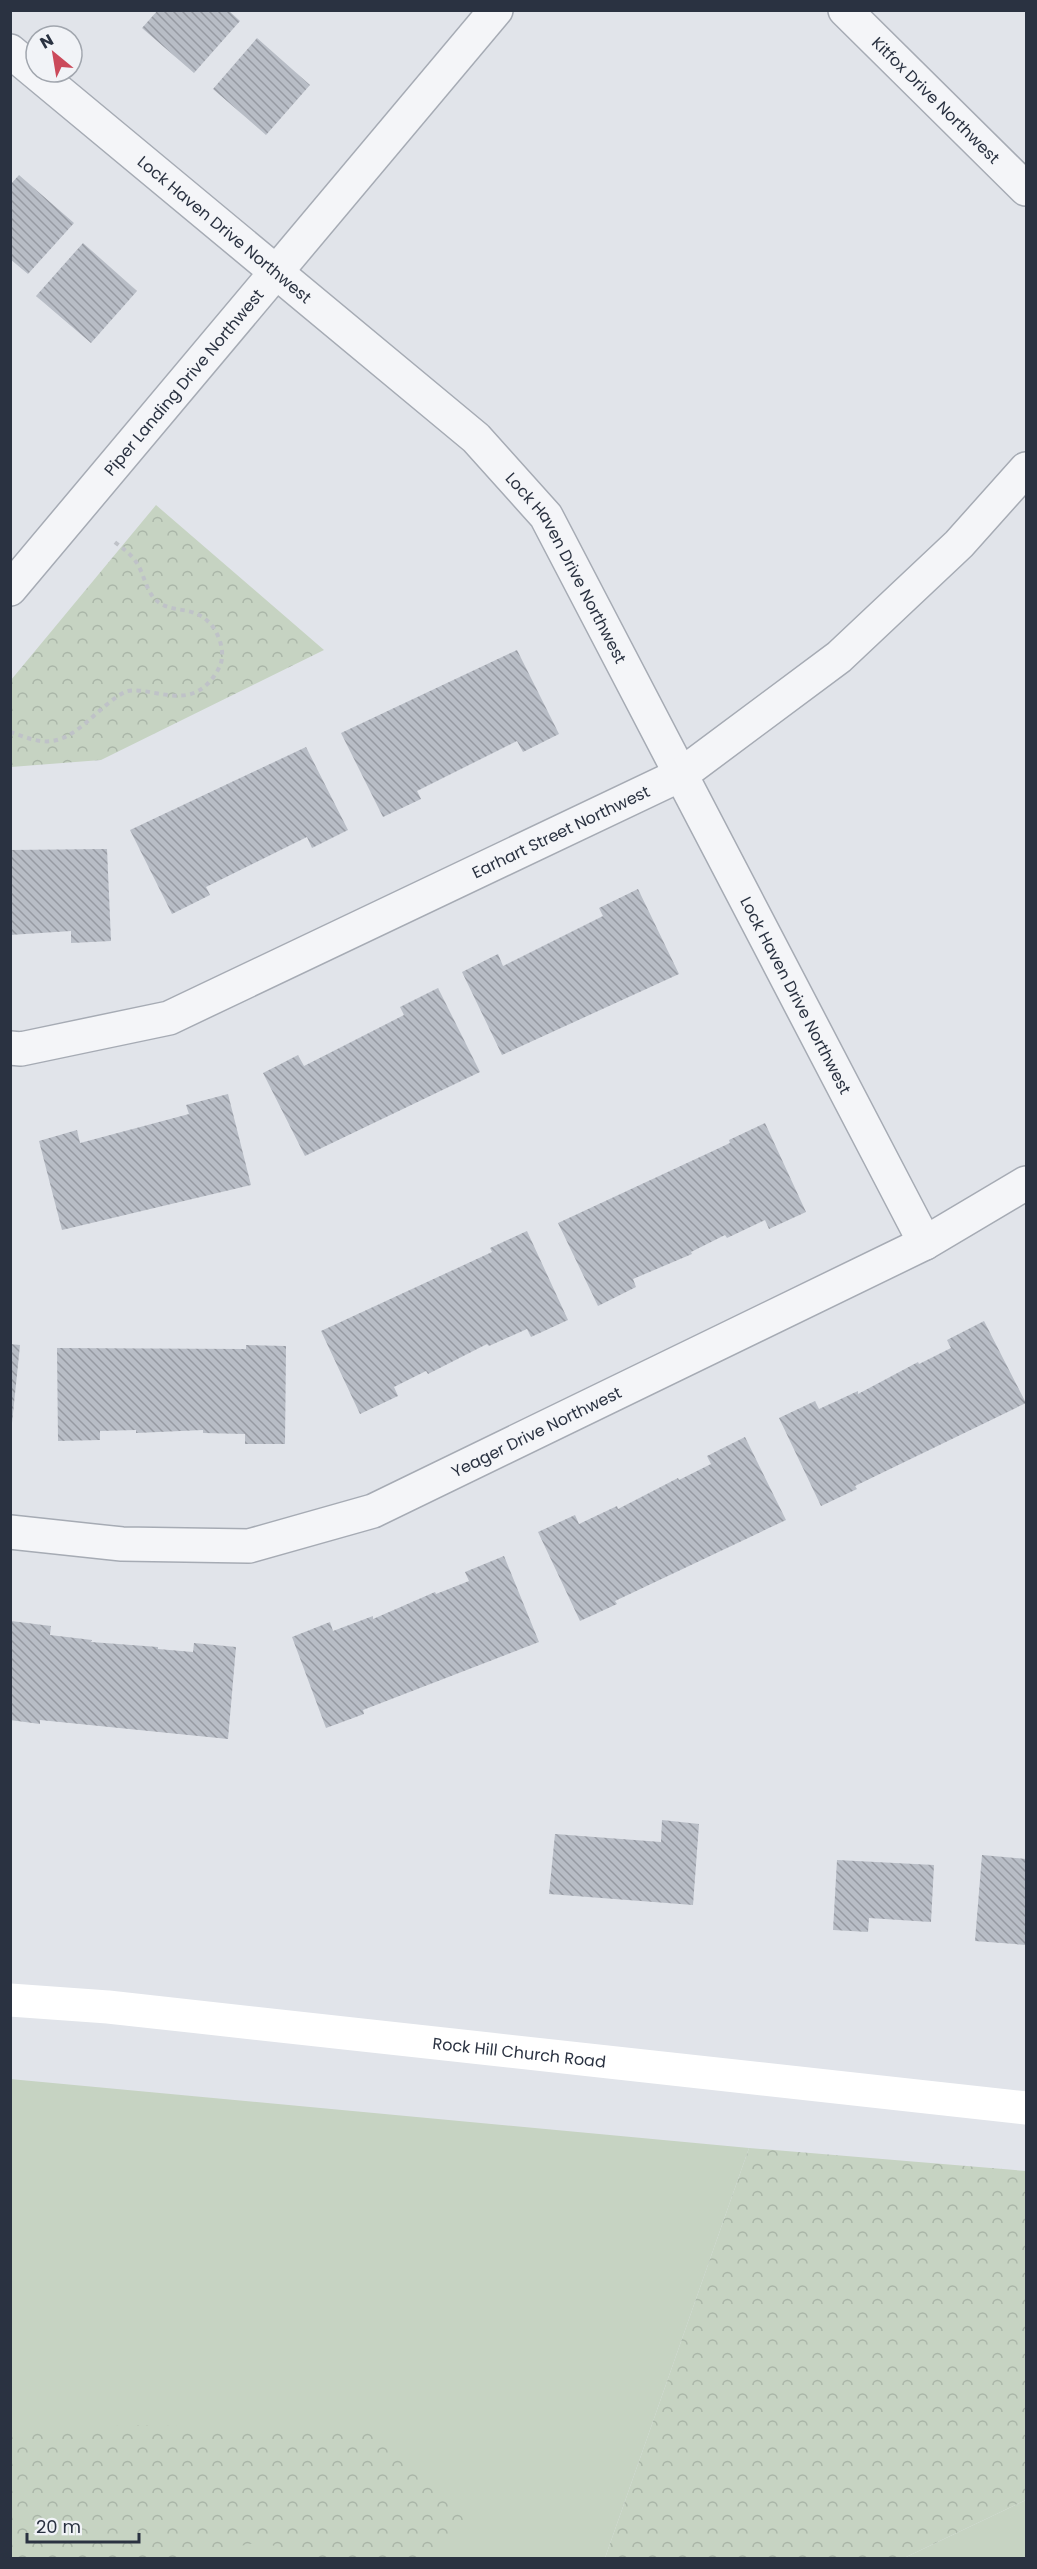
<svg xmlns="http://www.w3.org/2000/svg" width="1037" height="2569" viewBox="0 0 1037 2569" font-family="Poppins,sans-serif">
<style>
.grass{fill:#c6d3c2}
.forest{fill:url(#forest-crowns)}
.building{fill:url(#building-back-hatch)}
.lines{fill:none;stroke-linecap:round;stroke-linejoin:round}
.street-casing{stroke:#a6abb4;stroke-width:36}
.path{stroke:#bfc2c8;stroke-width:4;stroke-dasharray:4.5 4.5;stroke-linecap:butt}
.street{stroke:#f4f5f8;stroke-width:33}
.secondary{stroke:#fff;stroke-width:33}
.labels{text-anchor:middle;stroke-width:4.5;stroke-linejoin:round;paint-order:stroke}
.street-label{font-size:16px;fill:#2a3241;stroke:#f1f3f7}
</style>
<defs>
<pattern id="forest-crowns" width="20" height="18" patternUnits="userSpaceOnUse" patternTransform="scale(1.5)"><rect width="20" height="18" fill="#c6d3c2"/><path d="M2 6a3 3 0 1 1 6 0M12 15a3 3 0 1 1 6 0" fill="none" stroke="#aab6a8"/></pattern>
<pattern id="building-back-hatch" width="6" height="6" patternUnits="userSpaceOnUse" patternTransform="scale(1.5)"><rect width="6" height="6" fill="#b8bdc6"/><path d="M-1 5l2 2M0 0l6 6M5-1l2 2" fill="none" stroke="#969aa2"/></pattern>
</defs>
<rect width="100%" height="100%" fill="#e1e4ea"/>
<path class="grass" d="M 10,2079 L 749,2148 L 605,2558 L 11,2558 Z
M 1026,2500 L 1026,2558 L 904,2558 Z"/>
<path class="forest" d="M 156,505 L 324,650 L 101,760 L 11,767 L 11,680 Z
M 749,2148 L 1026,2171 L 1026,2500 L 904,2558 L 605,2558 Z
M 128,2425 L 377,2430 L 478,2520 L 421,2558 L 320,2558 L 260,2542 L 180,2558 L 11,2558 L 11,2434 Z"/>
<path class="building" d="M 158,10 L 228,10 L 240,21 L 194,73 L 142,28 Z
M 257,38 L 310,85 L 266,135 L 213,89 Z
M 19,175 L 74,223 L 28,274 L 10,259 L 10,185 Z
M 83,243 L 137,291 L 91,343 L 36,296 Z
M 517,650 L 559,734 L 523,752 L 517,741 L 417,791 L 421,799 L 383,817 L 341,733 Z
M 306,747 L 348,830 L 312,848 L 307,837 L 206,887 L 210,895 L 172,914 L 130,830 Z
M 107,849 L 111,941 L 71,943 L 71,931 L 10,935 L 10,850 Z
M 638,889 L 679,974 L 502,1055 L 462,972 L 498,954 L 503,966 L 603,916 L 599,908 Z
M 438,988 L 480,1072 L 305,1156 L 263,1073 L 298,1055 L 304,1066 L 404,1015 L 400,1007 Z
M 228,1094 L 251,1185 L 62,1230 L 39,1141 L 77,1130 L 80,1143 L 189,1114 L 186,1105 Z
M 765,1123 L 806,1212 L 769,1229 L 765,1220 L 727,1238 L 725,1235 L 691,1252 L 692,1254 L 633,1279 L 636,1287 L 598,1306 L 558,1223 L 730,1143 L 729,1140 Z
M 527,1231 L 568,1320 L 531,1337 L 527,1329 L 489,1346 L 487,1344 L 428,1374 L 426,1371 L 394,1387 L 398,1396 L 360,1414 L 321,1331 L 492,1252 L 490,1248 Z
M 984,1321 L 1026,1403 L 855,1486 L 857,1489 L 821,1506 L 779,1418 L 815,1401 L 819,1409 L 858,1391 L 858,1394 L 918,1362 L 919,1364 L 951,1348 L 947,1340 Z
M 10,1344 L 20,1345 L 12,1423 L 10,1423 Z
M 246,1345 L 286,1346 L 285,1444 L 245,1444 L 245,1434 L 203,1433 L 203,1430 L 136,1433 L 136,1430 L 100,1431 L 100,1440 L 58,1441 L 57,1348 L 246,1349 Z
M 745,1437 L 786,1520 L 615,1601 L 617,1604 L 580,1621 L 538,1532 L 575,1515 L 579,1524 L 617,1506 L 618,1509 L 678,1478 L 679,1480 L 711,1464 L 707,1456 Z
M 504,1556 L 539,1642 L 363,1710 L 364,1714 L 326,1728 L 292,1637 L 330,1622 L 333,1631 L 373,1616 L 373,1619 L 435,1592 L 436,1594 L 469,1581 L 465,1572 Z
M 11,1621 L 51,1626 L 50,1635 L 92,1640 L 91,1642 L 158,1647 L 158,1649 L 193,1652 L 194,1643 L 236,1647 L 228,1739 L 40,1720 L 40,1724 L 10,1720 Z
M 662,1820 L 699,1824 L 693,1905 L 549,1894 L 555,1834 L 661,1842 Z
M 982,1855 L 1026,1859 L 1026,1945 L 975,1941 Z
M 837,1860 L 934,1865 L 931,1922 L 869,1918 L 868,1932 L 833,1930 Z"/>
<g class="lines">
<defs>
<g id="street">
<path id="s1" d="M 845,10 L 1026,189"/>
<path id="s2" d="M 10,51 L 476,438 L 546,516 L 925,1243"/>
<path id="s3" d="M 10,589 L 496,10"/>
<path id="s4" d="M 10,1048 L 21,1049 L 169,1018 L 682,774 L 839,657 L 959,544 L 1026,469"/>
<path id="s5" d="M 10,1532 L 122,1544 L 249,1546 L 373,1511 L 925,1243 L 1026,1183"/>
</g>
</defs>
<use href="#street" class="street-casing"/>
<path class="path" d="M 10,732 C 20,735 31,740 41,741 C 74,746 97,706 125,692 C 140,685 174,703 196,692 C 207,687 215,676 220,666 C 227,649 216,623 199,615 C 184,607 166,612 154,598 C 146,589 144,575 138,565 C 132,554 122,548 112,540"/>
<use href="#street" class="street"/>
<path class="secondary" id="s6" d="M 10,2000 L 108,2007 L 1026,2108"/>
</g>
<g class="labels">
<g class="street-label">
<text dy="6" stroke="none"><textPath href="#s1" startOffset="128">Kitfox Drive Northwest</textPath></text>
<text dy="6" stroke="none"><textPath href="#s2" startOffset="279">Lock Haven Drive Northwest</textPath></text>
<text dy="6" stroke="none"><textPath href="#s3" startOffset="270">Piper Landing Drive Northwest</textPath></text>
<text dy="6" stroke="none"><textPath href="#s2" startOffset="765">Lock Haven Drive Northwest</textPath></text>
<text dy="6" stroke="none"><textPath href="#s4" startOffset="596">Earhart Street Northwest</textPath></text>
<text dy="6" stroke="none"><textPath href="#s2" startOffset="1251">Lock Haven Drive Northwest</textPath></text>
<text dy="6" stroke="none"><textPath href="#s5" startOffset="550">Yeager Drive Northwest</textPath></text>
<text dy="6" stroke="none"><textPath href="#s6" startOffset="512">Rock Hill Church Road</textPath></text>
</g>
</g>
<rect width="1037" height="2569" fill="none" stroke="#2a3241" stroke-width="24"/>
<g transform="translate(54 54) rotate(330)"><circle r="28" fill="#f1f3f7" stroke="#a1a6ae" stroke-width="1.5"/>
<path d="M0-4.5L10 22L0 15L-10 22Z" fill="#cb495a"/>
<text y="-9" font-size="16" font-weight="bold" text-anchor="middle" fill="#2a3241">N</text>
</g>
<path d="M27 2533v9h112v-9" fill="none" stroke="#2a3241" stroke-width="3"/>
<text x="36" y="2533" font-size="18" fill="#2a3241" stroke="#f1f3f7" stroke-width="4.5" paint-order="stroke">20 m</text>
</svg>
